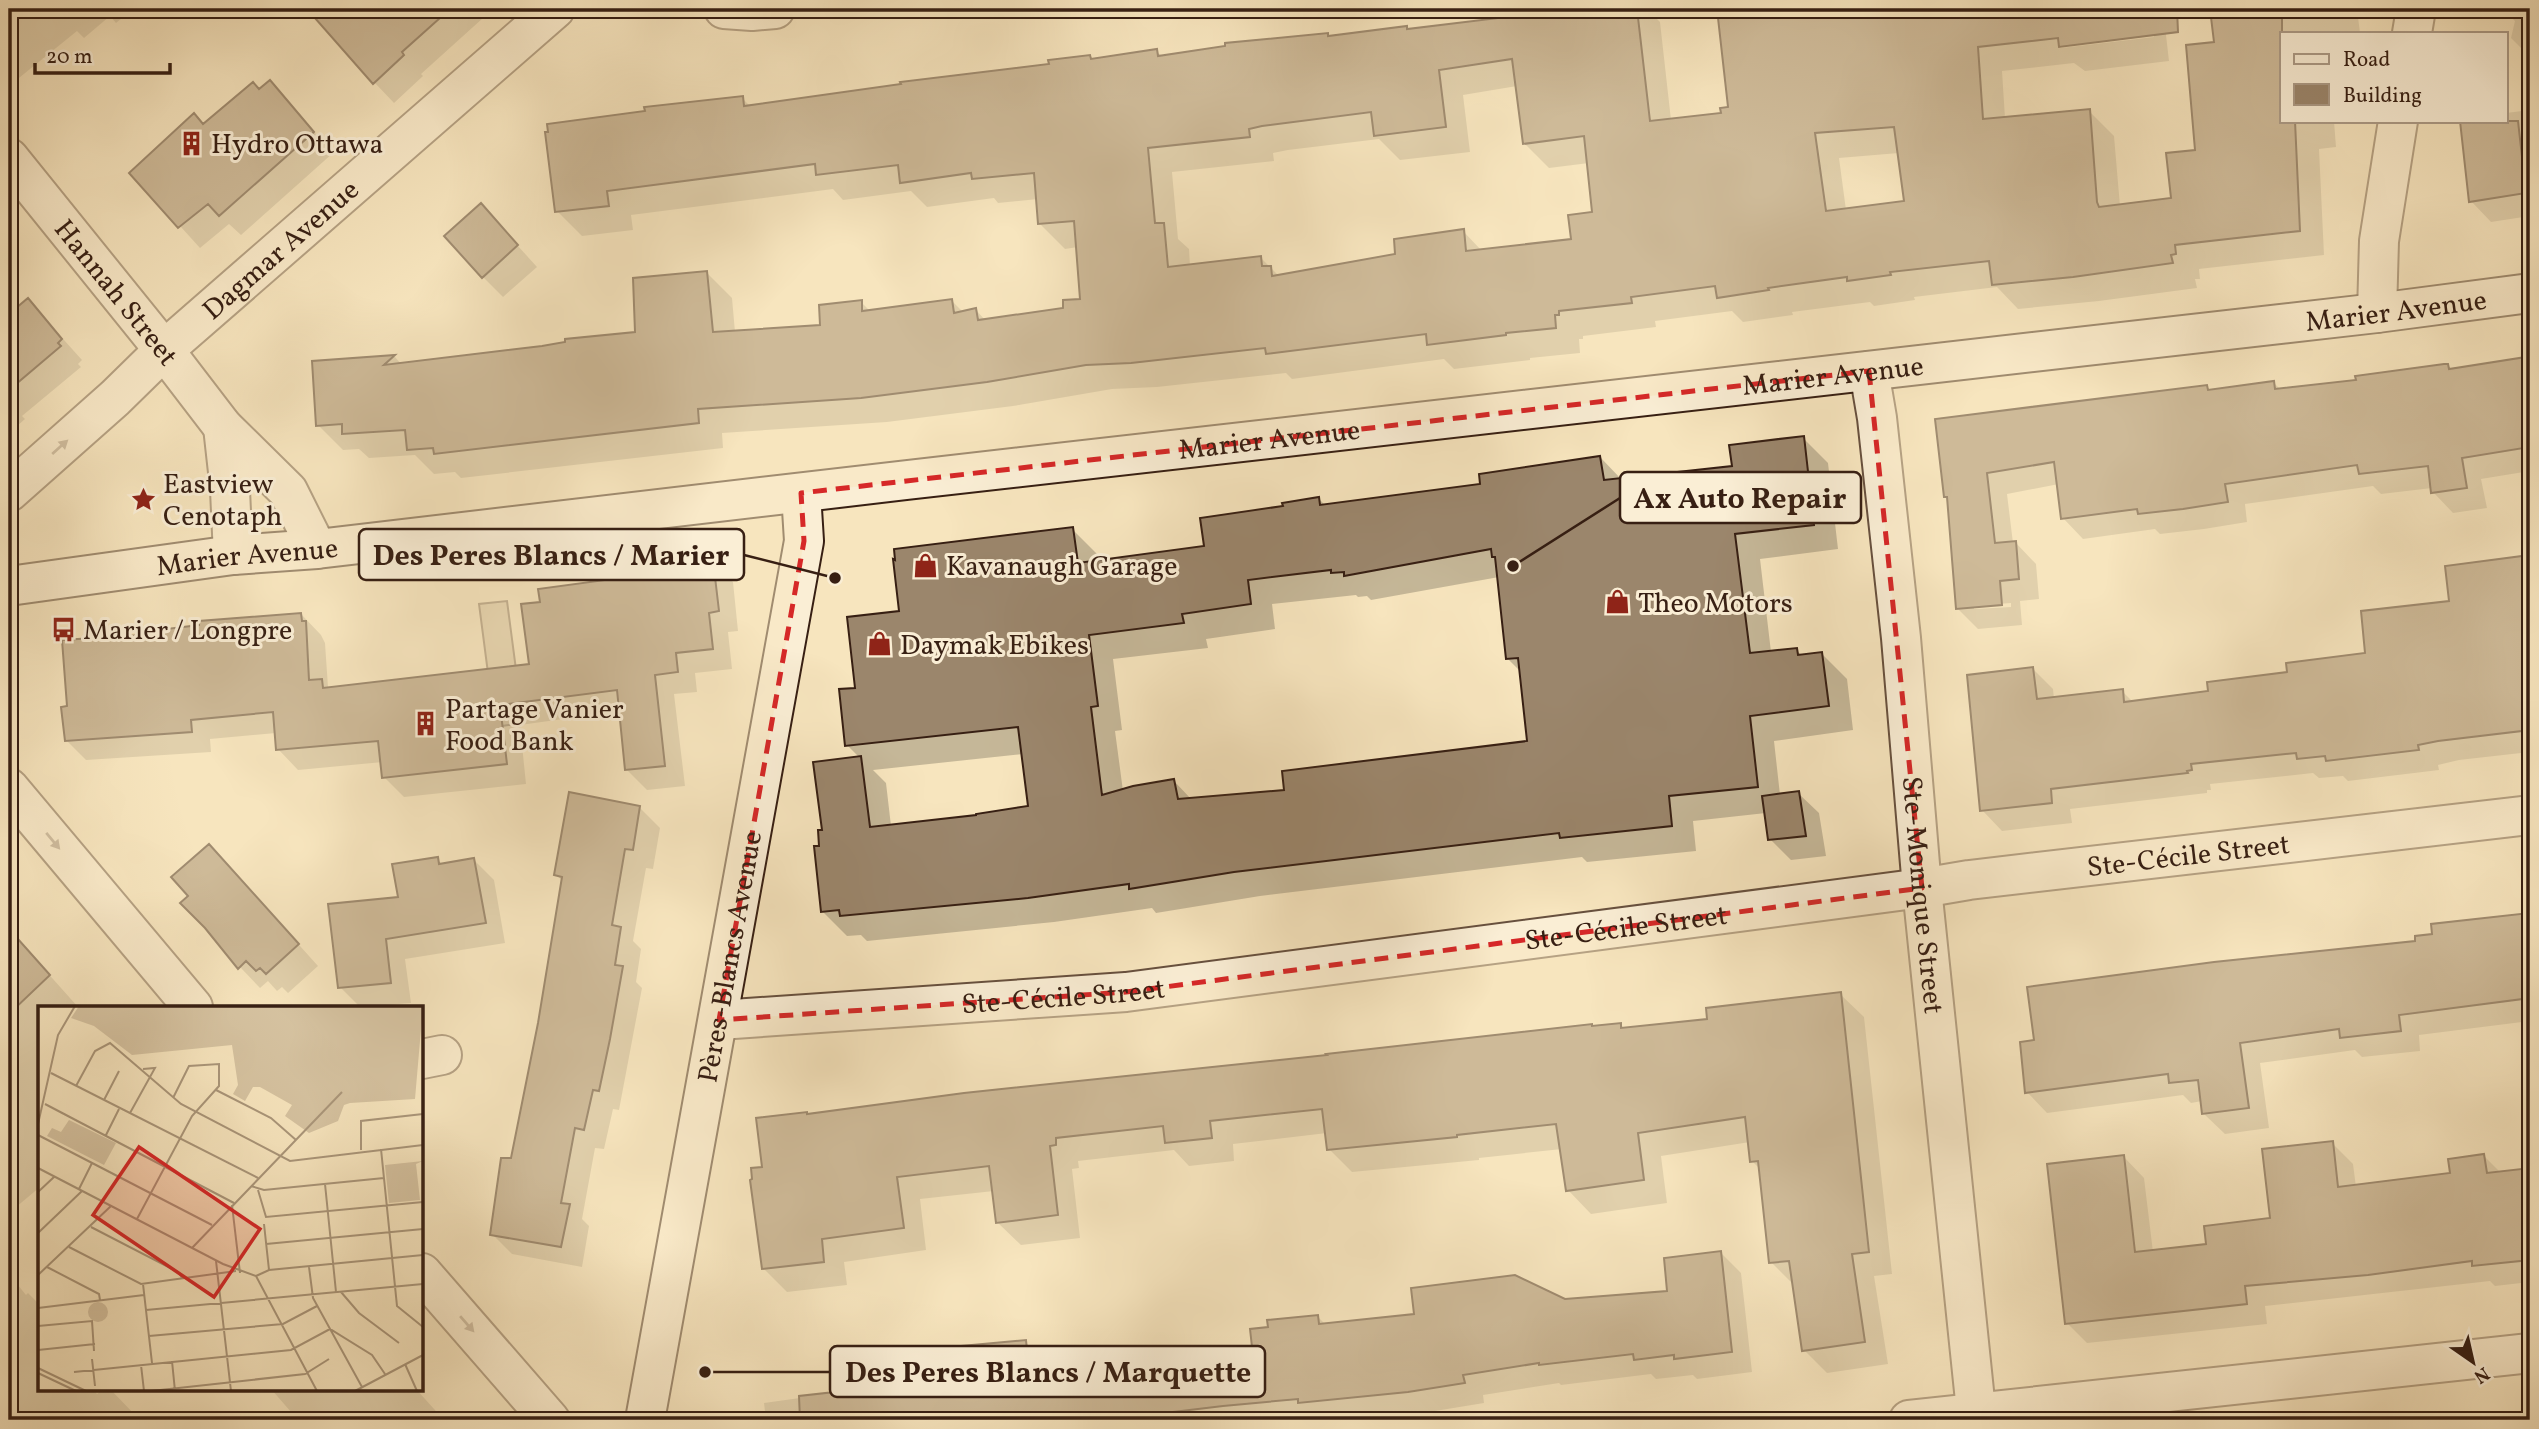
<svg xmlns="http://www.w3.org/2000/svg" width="2539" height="1429" viewBox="0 0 2539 1429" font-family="Vollkorn,serif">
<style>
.green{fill:#d6c3a1;stroke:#86715a;stroke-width:2}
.shadow{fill:#0003;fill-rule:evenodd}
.building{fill:#9b866c;stroke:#371f13;stroke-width:2;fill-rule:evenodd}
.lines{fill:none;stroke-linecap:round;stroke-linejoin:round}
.street-casing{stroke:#67503e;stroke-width:42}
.secondary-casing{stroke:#371f13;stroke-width:42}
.street{stroke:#faeed5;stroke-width:38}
.secondary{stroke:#faeed5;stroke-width:38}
.oneway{fill:#a2917e}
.marked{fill:none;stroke:#d62828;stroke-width:5;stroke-dasharray:14 9;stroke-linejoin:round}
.labels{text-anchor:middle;stroke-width:6;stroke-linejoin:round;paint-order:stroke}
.poi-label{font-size:28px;fill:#371f13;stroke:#faeed5;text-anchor:start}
.street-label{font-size:28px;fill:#371f13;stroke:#faeed5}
.inset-road{fill:none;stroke:#aa967a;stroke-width:2}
.view{fill:#d62828;fill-opacity:0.15;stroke:#d62828;stroke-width:3.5}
.inset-edge{fill:none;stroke:#371f13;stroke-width:3.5}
.leader{fill:none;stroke:#371f13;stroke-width:2.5}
.callout-dot{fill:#371f13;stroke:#faeed5;stroke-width:2.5}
.callout{fill:#faeed5;stroke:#371f13;stroke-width:2.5}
.callout-label{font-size:30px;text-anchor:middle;font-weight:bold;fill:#371f13}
</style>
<rect width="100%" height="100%" fill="#f7e5be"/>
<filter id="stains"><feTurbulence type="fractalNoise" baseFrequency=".00286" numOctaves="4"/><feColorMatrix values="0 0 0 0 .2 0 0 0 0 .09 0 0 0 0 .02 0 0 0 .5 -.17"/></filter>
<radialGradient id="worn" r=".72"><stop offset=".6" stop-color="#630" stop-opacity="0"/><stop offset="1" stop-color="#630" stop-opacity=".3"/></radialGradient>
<path class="green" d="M 507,601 L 523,723 L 495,727 L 479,604 Z"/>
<path class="shadow" d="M 9,9 L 133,9 L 116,23 L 110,16 L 84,38 L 77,31 L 14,82 L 9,76 Z
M 328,9 L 493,9 L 421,74 L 423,76 L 394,103 L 374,82 Z
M 1533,9 L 1647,9 L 1660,22 L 1671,120 L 1723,115 L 1730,109 L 1719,9 L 2163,9 L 2169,61 L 2085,71 L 2074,63 L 2002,71 L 2005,118 L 2089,111 L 2114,136 L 2120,206 L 2173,199 L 2197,151 L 2216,44 L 2212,9 L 2357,9 L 2360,33 L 2282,33 L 2282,121 L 2334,121 L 2336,147 L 2319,149 L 2324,255 L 2199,269 L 2200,279 L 2195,279 L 2197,288 L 2099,301 L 2018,309 L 1997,287 L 1914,297 L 1915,300 L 1874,306 L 1870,302 L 1792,312 L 1793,315 L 1743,322 L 1732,311 L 1655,321 L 1656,327 L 1583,336 L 1583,339 L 1579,339 L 1580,353 L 1530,358 L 1530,360 L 1454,369 L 1444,359 L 1292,379 L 1286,373 L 1157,387 L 1112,389 L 1013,406 L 887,422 L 722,433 L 723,448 L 461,478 L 455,472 L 434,474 L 415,455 L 369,458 L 359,449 L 343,450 L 318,425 L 314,362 L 395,357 L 402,365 L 636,333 L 707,273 L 732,298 L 735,332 L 822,326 L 861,302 L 870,311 L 951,300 L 964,313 L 976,310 L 986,321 L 1065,310 L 1082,300 L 1078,247 L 1065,249 L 1040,224 L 1038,199 L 998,203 L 994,198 L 927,207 L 911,191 L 843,200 L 833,189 L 631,215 L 633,230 L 582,236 L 557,211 L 742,98 L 751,107 L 1051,65 L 1090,57 L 1093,61 L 1156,51 L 1163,57 L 1327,34 L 1330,38 L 1406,28 L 1409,31 L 1509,18 L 1508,12 ZM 2154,33 L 2154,37 L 2061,48 L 2058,45 ZM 1517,86 L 1524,143 L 1549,168 L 1589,163 L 1594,213 L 1572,240 L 1482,251 L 1463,231 L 1397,255 L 1279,276 L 1260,257 L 1190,266 L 1189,249 L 1178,239 L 1172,172 L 1274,161 L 1273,153 L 1288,150 L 1379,139 L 1400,160 L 1470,152 L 1463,95 ZM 1899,153 L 1906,202 L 1846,210 L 1839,158 Z
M 2507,9 L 2530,9 L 2530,57 L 2511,38 L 2515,21 L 2506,13 Z
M 270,83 L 333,153 L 241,235 L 229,224 L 200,248 L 132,173 Z
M 2530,110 L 2530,216 L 2491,222 L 2471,201 L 2462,121 L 2506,121 L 2506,113 Z
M 481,205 L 537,267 L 503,297 L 483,277 Z
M 28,300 L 82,360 L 78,364 L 81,367 L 22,416 L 25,419 L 9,433 L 9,311 L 12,313 Z
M 2530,358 L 2530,471 L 2481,479 L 2487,508 L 2453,513 L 2433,492 L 2432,488 L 2381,494 L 2373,486 L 2245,504 L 2247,522 L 2204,529 L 2160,534 L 2155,529 L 2083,539 L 2063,518 L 2059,484 L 2007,494 L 2013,543 L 2016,543 L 2036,564 L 2039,599 L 2020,601 L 2022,625 L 1978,629 L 1957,608 L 1948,499 L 1946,496 L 1937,420 L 2207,387 L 2211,391 L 2274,383 L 2281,390 L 2358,382 L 2448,365 L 2453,371 ZM 2011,603 L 2011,607 L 1974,609 L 1974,606 Z
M 1803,438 L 1828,463 L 1838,549 L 1760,559 L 1771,652 L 1796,650 L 1803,656 L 1822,654 L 1847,679 L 1853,730 L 1774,741 L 1780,795 L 1798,793 L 1819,813 L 1826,856 L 1791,860 L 1770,839 L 1766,813 L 1693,821 L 1696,851 L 1587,862 L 1582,857 L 1260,896 L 1156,913 L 1152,908 L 1054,922 L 867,941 L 861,935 L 847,936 L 822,911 L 821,848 L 823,831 L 860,758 L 847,745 L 857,689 L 901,613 L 1072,529 L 1097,554 L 1098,562 L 1206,548 L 1285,507 L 1319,499 L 1326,506 L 1482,486 L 1600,457 L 1622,480 L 1734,467 ZM 1499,577 L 1508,659 L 1521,672 L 1529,742 L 1286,792 L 1192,800 L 1174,781 L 1123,791 L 1115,731 L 1122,730 L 1113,659 L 1208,648 L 1206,639 L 1275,629 L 1272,604 L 1356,595 L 1358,597 L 1367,596 L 1371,600 ZM 1023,754 L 1030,808 L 891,826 L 886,783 L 873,770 Z
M 2530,554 L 2530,752 L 2459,760 L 2438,765 L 2439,770 L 2348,781 L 2343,776 L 2319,778 L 2313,773 L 2210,784 L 2211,790 L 2207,790 L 2207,793 L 2070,809 L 2072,823 L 2002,831 L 1982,810 L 2033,669 L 2053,689 L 2054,699 L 2122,691 L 2134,703 L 2210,692 L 2367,654 L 2522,558 L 2521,555 Z
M 712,562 L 733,582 L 738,631 L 728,632 L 732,669 L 695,673 L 697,692 L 674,694 L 685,786 L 647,790 L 627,770 L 621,711 L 520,725 L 526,784 L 404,797 L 384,777 L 383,762 L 298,770 L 278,749 L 276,733 L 210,739 L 211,752 L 86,760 L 66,740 L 69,708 L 160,635 L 301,614 L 321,635 L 325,643 L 328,687 L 330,689 L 531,665 L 674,573 Z
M 640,808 L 660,828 L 653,869 L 646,868 L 633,941 L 641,949 L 636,982 L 642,988 L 619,1110 L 613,1109 L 604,1149 L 595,1148 L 582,1219 L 589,1226 L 582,1267 L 512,1254 L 492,1234 L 513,1160 L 540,1023 L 563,881 L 556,875 Z
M 437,859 L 443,865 L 474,860 L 494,880 L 505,943 L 405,959 L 411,1003 L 360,1007 L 340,987 Z
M 229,867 L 318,966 L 288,993 L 282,987 L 277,991 L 268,981 L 260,988 L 240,967 L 209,929 Z
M 2528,914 L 2530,917 L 2530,1021 L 2419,1035 L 2420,1051 L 2362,1057 L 2355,1050 L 2260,1063 L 2269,1128 L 2225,1134 L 2204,1114 L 2202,1101 L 2191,1103 L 2183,1095 L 2047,1113 L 2027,1092 L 2035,1041 Z
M 9,943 L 19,954 L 45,970 L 78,1007 L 40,1007 L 40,1187 L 9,1213 Z
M 1840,994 L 1864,1017 L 1892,1274 L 1874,1276 L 1888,1364 L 1827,1373 L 1804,1350 L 1794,1285 L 1771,1262 L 1761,1170 L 1752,1161 L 1750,1142 L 1661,1156 L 1667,1203 L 1591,1214 L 1568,1190 L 1562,1149 L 1479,1158 L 1479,1160 L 1352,1172 L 1329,1149 L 1327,1133 L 1233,1144 L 1234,1161 L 1189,1166 L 1174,1150 L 1078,1161 L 1079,1168 L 1072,1169 L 1080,1238 L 1021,1245 L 997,1222 L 994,1191 L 920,1199 L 926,1250 L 844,1262 L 847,1285 L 787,1292 L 764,1269 L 764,1168 L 808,1116 L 1620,1024 L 1625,1029 L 1709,1021 Z
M 2332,1143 L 2353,1164 L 2356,1187 L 2452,1174 L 2484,1156 L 2501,1173 L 2530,1170 L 2530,1282 L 2495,1286 L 2490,1281 L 2265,1306 L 2267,1324 L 2087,1343 L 2067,1323 L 2124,1157 L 2144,1178 L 2153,1252 L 2208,1245 L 2272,1219 Z
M 1720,1252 L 1741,1273 L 1752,1372 L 1697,1379 L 1693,1375 L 1656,1379 L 1651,1374 L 1561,1385 L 1559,1383 L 1483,1395 L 1484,1403 L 1429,1412 L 1342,1420 L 766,1420 L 764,1403 L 864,1389 L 866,1390 L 945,1382 L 1025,1342 L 1046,1362 L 1047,1370 L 1254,1348 L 1318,1317 L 1326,1325 L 1565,1301 L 1669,1293 ZM 1026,1362 L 1030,1362 L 1031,1379 Z
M 9,1274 L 26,1295 L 28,1293 L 40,1305 L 40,1389 L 93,1389 L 97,1394 L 103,1389 L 110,1389 L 140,1420 L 32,1420 L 25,1412 L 22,1415 L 9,1401 Z
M 271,1389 L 416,1389 L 444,1420 L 298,1420 Z"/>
<path class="building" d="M 307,9 L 450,9 L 402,52 L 404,55 L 373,84 Z
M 1506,9 L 1637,9 L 1650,121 L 1721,113 L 1720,108 L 1728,107 L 1717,9 L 2177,9 L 2178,32 L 2059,47 L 2058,38 L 1978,47 L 1983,119 L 2090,109 L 2097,202 L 2099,207 L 2171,198 L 2166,153 L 2195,150 L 2186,45 L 2214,42 L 2210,9 L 2282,9 L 2282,121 L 2295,121 L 2300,231 L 2175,245 L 2176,254 L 2171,255 L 2173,263 L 2073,277 L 1992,285 L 1989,261 L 1890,272 L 1891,275 L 1847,281 L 1847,277 L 1768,288 L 1769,290 L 1717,298 L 1715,286 L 1631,297 L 1632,303 L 1559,311 L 1559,315 L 1555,315 L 1556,328 L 1506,333 L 1506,335 L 1427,345 L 1426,334 L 1266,354 L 1265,348 L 1131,363 L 1086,365 L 987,382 L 861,398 L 698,409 L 699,423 L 434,454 L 433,448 L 407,450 L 405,430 L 342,434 L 342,424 L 316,426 L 312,361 L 395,355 L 384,365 L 542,346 L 565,342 L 565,339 L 635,332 L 633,278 L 707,271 L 713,332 L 820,325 L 819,305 L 862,300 L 862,311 L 952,299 L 954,313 L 976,308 L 978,320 L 1063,308 L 1063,300 L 1080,299 L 1074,221 L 1038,224 L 1034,173 L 972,179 L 971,173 L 900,183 L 898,165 L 816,175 L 815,164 L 607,191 L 609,206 L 555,212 L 545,132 L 548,132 L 547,124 L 645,111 L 644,107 L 743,96 L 744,106 L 901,84 L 900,82 L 1049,64 L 1048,60 L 1090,55 L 1091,59 L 1157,49 L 1158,56 L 1225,46 L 1225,43 L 1328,33 L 1328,36 L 1407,26 L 1407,29 L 1507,17 ZM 1512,59 L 1523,144 L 1584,136 L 1592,212 L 1568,215 L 1571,239 L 1466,251 L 1464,229 L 1394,239 L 1395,254 L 1272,276 L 1271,266 L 1262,266 L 1261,256 L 1168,267 L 1164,223 L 1155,223 L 1148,148 L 1250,137 L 1249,129 L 1262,126 L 1371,112 L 1374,136 L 1446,127 L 1439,70 ZM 1894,127 L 1904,201 L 1826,211 L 1815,133 Z
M 270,80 L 314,132 L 219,216 L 208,204 L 178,228 L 129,173 L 194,113 L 203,124 L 253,82 L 259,89 Z
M 2460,121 L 2518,121 L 2526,193 L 2469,202 Z
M 481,203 L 518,245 L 482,278 L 444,236 Z
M 28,298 L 62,339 L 58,343 L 61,346 L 9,390 L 9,314 Z
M 2526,357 L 2530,386 L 2530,447 L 2462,458 L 2467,488 L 2431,493 L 2428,466 L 2359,474 L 2357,465 L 2225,484 L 2228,502 L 2183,509 L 2138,514 L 2137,509 L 2061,519 L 2054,462 L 1987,473 L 1995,543 L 2016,541 L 2019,579 L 2000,581 L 2002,605 L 1956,609 L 1947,497 L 1944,497 L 1935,419 L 2207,385 L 2208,390 L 2274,381 L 2275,389 L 2356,380 L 2355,376 L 2444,364 L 2448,364 L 2449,369 Z
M 1804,436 L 1814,525 L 1735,534 L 1750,653 L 1797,648 L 1798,655 L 1822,652 L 1829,706 L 1750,716 L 1758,787 L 1669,796 L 1672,826 L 1560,838 L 1559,833 L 1234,872 L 1129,889 L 1129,884 L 1028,898 L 840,916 L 839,910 L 821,912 L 814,846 L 819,846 L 818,830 L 822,830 L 813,762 L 861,756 L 870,827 L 976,815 L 976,814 L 1028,806 L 1018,727 L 845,746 L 839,689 L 855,688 L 847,617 L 899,611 L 893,559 L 895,560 L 894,549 L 1073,527 L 1078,563 L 1204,546 L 1200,518 L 1283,506 L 1282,503 L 1319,497 L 1320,505 L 1480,484 L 1479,474 L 1600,456 L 1604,480 L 1732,466 L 1729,445 ZM 1491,549 L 1492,557 L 1495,557 L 1506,659 L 1518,658 L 1527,741 L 1282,771 L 1284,790 L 1178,799 L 1174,779 L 1133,786 L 1102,795 L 1091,707 L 1098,706 L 1089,635 L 1184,623 L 1182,614 L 1251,604 L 1248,580 L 1331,570 L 1331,573 L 1344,572 L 1344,576 Z
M 2530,555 L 2530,730 L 2438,741 L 2418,745 L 2419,750 L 2326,761 L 2325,756 L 2297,759 L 2296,753 L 2191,764 L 2192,770 L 2187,771 L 2188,773 L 2051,789 L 2052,803 L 1980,811 L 1967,675 L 2033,667 L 2037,699 L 2123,689 L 2124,702 L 2208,691 L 2207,682 L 2287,672 L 2286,663 L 2365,653 L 2361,611 L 2449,601 L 2445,566 Z
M 713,560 L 719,611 L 709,613 L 713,649 L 676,653 L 678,672 L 655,675 L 665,766 L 625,770 L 617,690 L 500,705 L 507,764 L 382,778 L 378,741 L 276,750 L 273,712 L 191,720 L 192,732 L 65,741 L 61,707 L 67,706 L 62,640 L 159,634 L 158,630 L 199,625 L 199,621 L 301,613 L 302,621 L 306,621 L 309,680 L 322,679 L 323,688 L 529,664 L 521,604 L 540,602 L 538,589 L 672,571 L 671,565 Z
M 1799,791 L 1806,836 L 1768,840 L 1762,796 Z
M 569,792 L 640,806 L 633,850 L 625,849 L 612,925 L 621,927 L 615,965 L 623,966 L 610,1039 L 599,1091 L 593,1090 L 584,1130 L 575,1128 L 561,1203 L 570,1204 L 561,1247 L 490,1235 L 501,1158 L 511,1158 L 538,1023 L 562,877 L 554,875 Z
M 209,844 L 299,944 L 266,974 L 260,968 L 256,971 L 246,961 L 238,969 L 205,928 L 180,903 L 188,896 L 171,877 Z
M 438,857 L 439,864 L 474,858 L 486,923 L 386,939 L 391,983 L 338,988 L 328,904 L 398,897 L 392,864 Z
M 2529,913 L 2530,998 L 2399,1015 L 2401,1031 L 2340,1038 L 2339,1029 L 2240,1043 L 2249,1108 L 2202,1114 L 2198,1080 L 2169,1083 L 2168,1074 L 2025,1093 L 2020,1042 L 2034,1040 L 2027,987 L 2214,962 L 2415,941 L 2415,936 L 2432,934 L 2431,924 Z
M 9,929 L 50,975 L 9,1014 Z
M 1841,992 L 1869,1252 L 1852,1254 L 1865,1342 L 1802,1351 L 1789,1261 L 1769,1263 L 1758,1161 L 1750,1162 L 1745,1117 L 1638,1133 L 1644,1180 L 1566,1191 L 1556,1124 L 1457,1135 L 1457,1137 L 1327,1150 L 1322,1109 L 1210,1121 L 1212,1138 L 1165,1143 L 1163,1126 L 1056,1138 L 1056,1145 L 1050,1146 L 1058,1215 L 996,1223 L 989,1166 L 897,1177 L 904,1228 L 822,1239 L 824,1262 L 762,1269 L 750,1180 L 752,1179 L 751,1168 L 762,1167 L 756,1118 L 807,1112 L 807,1114 L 964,1093 L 1327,1055 L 1326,1054 L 1592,1024 L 1592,1026 L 1621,1023 L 1621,1028 L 1707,1019 L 1706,1008 Z
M 2333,1141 L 2338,1187 L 2450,1173 L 2448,1159 L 2484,1154 L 2487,1173 L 2530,1168 L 2530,1260 L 2472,1266 L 2472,1261 L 2368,1275 L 2245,1286 L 2247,1304 L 2065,1324 L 2047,1164 L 2124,1155 L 2135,1252 L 2206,1244 L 2204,1226 L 2270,1218 L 2262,1149 Z
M 1721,1251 L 1732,1352 L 1674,1359 L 1674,1355 L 1634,1360 L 1633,1354 L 1539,1365 L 1539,1363 L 1463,1375 L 1465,1383 L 1408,1392 L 1298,1403 L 1298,1399 L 1223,1406 L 1106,1420 L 800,1420 L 799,1396 L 943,1380 L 940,1348 L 1026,1340 L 1029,1371 L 1252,1347 L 1250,1329 L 1268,1327 L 1267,1320 L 1318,1315 L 1319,1324 L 1414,1314 L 1411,1288 L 1515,1275 L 1565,1299 L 1667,1291 L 1664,1258 Z"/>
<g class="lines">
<defs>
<g id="street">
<path d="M 724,9 L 752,11 L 775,9"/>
<path d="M 2412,33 L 2416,9"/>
<path id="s1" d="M 9,158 L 164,350 L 223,427 L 288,491 L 317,549"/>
<path d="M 2377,313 L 2379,241 L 2398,121"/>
<path id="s2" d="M 1869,371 L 1877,418 L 1901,638 L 1922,888 L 1977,1420"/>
<path d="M 223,427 L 230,490 L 233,555"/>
<path id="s3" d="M 9,492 L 115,398 L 164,350 L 555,9"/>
<path d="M 9,788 L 193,1007"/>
<path id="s4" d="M 719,1020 L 1126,992 L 1922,888 L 1969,880 L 2530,815"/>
<path d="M 422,1059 L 442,1055"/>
<path d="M 422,1273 L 550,1420"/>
<path d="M 1909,1420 L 2530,1353"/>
</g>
<g id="secondary">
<path id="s5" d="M 9,586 L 233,555 L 317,549 L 907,480 L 2377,313 L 2530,293"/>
<path id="s6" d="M 645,1420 L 804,541 L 801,493"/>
</g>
</defs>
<use href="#street" class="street-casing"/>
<use href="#secondary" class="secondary-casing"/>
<use href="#street" class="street"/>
<use href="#secondary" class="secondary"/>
</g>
<defs><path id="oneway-solid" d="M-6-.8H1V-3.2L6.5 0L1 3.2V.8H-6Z" transform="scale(1.75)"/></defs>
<g class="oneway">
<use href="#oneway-solid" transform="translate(60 447) rotate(-42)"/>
<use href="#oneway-solid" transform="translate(53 841) rotate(50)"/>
<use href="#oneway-solid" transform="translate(467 1324) rotate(49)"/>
</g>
<path d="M0 0H2539V1429H0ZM 1869,371 L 1922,888 L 1126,992 L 719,1020 L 804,541 L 801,493 Z" fill="#f7e5be" fill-opacity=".55" fill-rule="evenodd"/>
<path class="marked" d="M 1869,371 L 1922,888 L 1126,992 L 719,1020 L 804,541 L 801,493 Z"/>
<defs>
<symbol id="building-bare" viewBox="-9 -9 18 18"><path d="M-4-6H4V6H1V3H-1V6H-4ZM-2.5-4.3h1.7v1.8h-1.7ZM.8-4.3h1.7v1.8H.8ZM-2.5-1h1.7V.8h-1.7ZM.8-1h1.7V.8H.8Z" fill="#8f2418" stroke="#faeed5" stroke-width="2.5" paint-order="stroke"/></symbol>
<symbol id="sight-bare" viewBox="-9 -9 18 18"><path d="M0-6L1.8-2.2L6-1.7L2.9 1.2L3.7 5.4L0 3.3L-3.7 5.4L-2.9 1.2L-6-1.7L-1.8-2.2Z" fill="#8f2418" stroke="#faeed5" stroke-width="2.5" paint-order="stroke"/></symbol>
<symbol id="shop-bare" viewBox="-9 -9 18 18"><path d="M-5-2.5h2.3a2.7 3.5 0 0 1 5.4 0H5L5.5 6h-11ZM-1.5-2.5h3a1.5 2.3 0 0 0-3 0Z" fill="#8f2418" stroke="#faeed5" stroke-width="2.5" paint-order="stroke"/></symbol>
<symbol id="bus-bare" viewBox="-9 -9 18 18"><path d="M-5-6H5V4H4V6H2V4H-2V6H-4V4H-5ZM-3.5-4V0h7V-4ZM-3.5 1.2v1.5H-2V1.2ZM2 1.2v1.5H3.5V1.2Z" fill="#8f2418" stroke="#faeed5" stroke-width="2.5" paint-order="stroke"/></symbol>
</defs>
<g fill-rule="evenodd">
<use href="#building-bare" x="174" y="126" width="35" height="35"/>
<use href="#sight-bare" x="126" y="482" width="35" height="35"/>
<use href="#shop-bare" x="908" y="548" width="35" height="35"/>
<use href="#shop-bare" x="1600" y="584" width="35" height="35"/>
<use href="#bus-bare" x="46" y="612" width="35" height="35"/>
<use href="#shop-bare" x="862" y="626" width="35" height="35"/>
<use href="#building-bare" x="408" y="706" width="35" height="35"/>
</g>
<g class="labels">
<g class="poi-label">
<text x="211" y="153">Hydro Ottawa</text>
<text x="163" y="493">Eastview<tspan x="163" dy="32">Cenotaph</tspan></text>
<text x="946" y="575">Kavanaugh Garage</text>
<text x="1638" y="612">Theo Motors</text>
<text x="83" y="639">Marier / Longpre</text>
<text x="900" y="654">Daymak Ebikes</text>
<text x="445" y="718">Partage Vanier<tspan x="445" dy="32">Food Bank</tspan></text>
</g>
<g class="street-label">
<text dy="10" stroke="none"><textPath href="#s3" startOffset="364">Dagmar Avenue</textPath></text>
<text dy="10" stroke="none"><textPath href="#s1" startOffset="172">Hannah Street</textPath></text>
<text dy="10" stroke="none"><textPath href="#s5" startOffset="2403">Marier Avenue</textPath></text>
<text dy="10" stroke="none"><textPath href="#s5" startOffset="1836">Marier Avenue</textPath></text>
<text dy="10" stroke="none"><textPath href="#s5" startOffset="1269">Marier Avenue</textPath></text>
<text dy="10" stroke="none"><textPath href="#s5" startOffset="240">Marier Avenue</textPath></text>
<text dy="10" stroke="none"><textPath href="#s4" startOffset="1479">Ste-Cécile Street</textPath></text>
<text dy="10" stroke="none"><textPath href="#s2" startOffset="527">Ste-Monique Street</textPath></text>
<text dy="10" stroke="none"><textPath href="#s4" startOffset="912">Ste-Cécile Street</textPath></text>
<text dy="10" stroke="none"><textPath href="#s6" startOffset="471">Pères-Blancs Avenue</textPath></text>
<text dy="10" stroke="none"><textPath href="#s4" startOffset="345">Ste-Cécile Street</textPath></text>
</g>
</g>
<g transform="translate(38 1006)">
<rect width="385" height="385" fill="#f7e5be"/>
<path d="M 41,0 L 385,0 L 377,93 L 312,97 L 306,99 L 300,115 L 271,127 L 247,110 L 254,99 L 222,81 L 215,81 L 207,95 L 195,88 L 200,79 L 194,39 L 94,49 L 56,20 L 33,12 ZM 31,114 L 78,137 L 66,159 L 9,130 L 14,122 L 23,126 ZM 385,155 L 378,158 L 382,194 L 351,197 L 347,159 ZM50 306a10 10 0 1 1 20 0a10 10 0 1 1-20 0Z" fill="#d6c3a1"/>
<path class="inset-road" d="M 13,67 L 220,172M 38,80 L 57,45 L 72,37 L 143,98 L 252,155 L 385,139M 178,84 L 233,112 L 258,134M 66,94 L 81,65M 7,98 L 196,197M 92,107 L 117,62 L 105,63M 0,118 L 20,29 L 37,0M 0,129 L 174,219M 68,129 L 81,103M 343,143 L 359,300 L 385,321M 323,144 L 323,115 L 385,108M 0,162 L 185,258 L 218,270 L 279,385M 287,178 L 298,286M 213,180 L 226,184 L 346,172M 41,183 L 54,157M 220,184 L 228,211 L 385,196M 0,186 L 16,171M 194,199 L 202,267M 99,213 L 154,110 L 181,80 L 181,58 L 151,60 L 135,92M 226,218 L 231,264M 53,221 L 140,266 L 145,273M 0,227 L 44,185M 228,238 L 385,223M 31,241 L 103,278 L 198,265M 154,242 L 304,86M 178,255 L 193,385M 9,261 L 61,288 L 62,294M 271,261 L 275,292 L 324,381M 0,269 L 73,200M 218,270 L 231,264 L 385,249M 105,278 L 114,357M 303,286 L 321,307 L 361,337M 0,302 L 106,289M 108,304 L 385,278M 0,320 L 54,315 L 56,345M 111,330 L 245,318 L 279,300M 0,344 L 57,338M 54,353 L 57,380M 134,355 L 137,385M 367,358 L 379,385M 103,359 L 106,385M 0,362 L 48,385M 36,366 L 253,344 L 292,323 L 334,349 L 347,368M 0,367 L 38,385M 113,385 L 267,368 L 291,353M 317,385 L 385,349"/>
<path class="view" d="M 101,141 L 222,223 L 176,291 L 55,209 Z"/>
<rect width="385" height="385" class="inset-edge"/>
</g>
<path class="leader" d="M1513 566L1620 498M835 578L744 555M705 1372L830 1372"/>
<g class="callout-dot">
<circle cx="1513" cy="566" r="7"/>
<circle cx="835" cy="578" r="7"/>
<circle cx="705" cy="1372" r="7"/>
</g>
<g class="callout">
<rect x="1620" y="472" width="241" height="51" rx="7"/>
<rect x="359" y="529" width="385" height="51" rx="7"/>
<rect x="830" y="1346" width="435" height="51" rx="7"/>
</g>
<g class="callout-label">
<text x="1740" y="508">Ax Auto Repair</text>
<text x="551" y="565">Des Peres Blancs / Marier</text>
<text x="1048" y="1382">Des Peres Blancs / Marquette</text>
</g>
<rect width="2539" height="1429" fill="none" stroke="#f7e5be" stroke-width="35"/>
<rect x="10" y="10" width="2518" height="1408" fill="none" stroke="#371f13" stroke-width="3.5"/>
<rect x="18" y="18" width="2504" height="1394" fill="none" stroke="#371f13" stroke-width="2"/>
<rect x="2280" y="32" width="228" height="91" fill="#faeed5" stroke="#ac9b87" stroke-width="2"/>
<rect x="2294" y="54" width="35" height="10" fill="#faeed5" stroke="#ac9b87" stroke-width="2"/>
<text x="2343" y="66" font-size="21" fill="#371f13">Road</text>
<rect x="2294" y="84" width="35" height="21" fill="#9b866c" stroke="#ac9b87" stroke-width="2"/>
<text x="2343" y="102" font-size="21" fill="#371f13">Building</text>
<g transform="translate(2473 1362) rotate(146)" stroke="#faeed5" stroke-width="5" paint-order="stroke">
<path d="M0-5L12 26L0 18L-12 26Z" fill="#371f13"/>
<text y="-10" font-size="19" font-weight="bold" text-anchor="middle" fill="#371f13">N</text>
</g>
<path d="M35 63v10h135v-10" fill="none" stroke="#371f13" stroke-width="3.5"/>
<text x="46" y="63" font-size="21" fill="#371f13" stroke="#faeed5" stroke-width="5" paint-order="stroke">20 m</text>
<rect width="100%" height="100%" filter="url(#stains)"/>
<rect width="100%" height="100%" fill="url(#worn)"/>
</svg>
